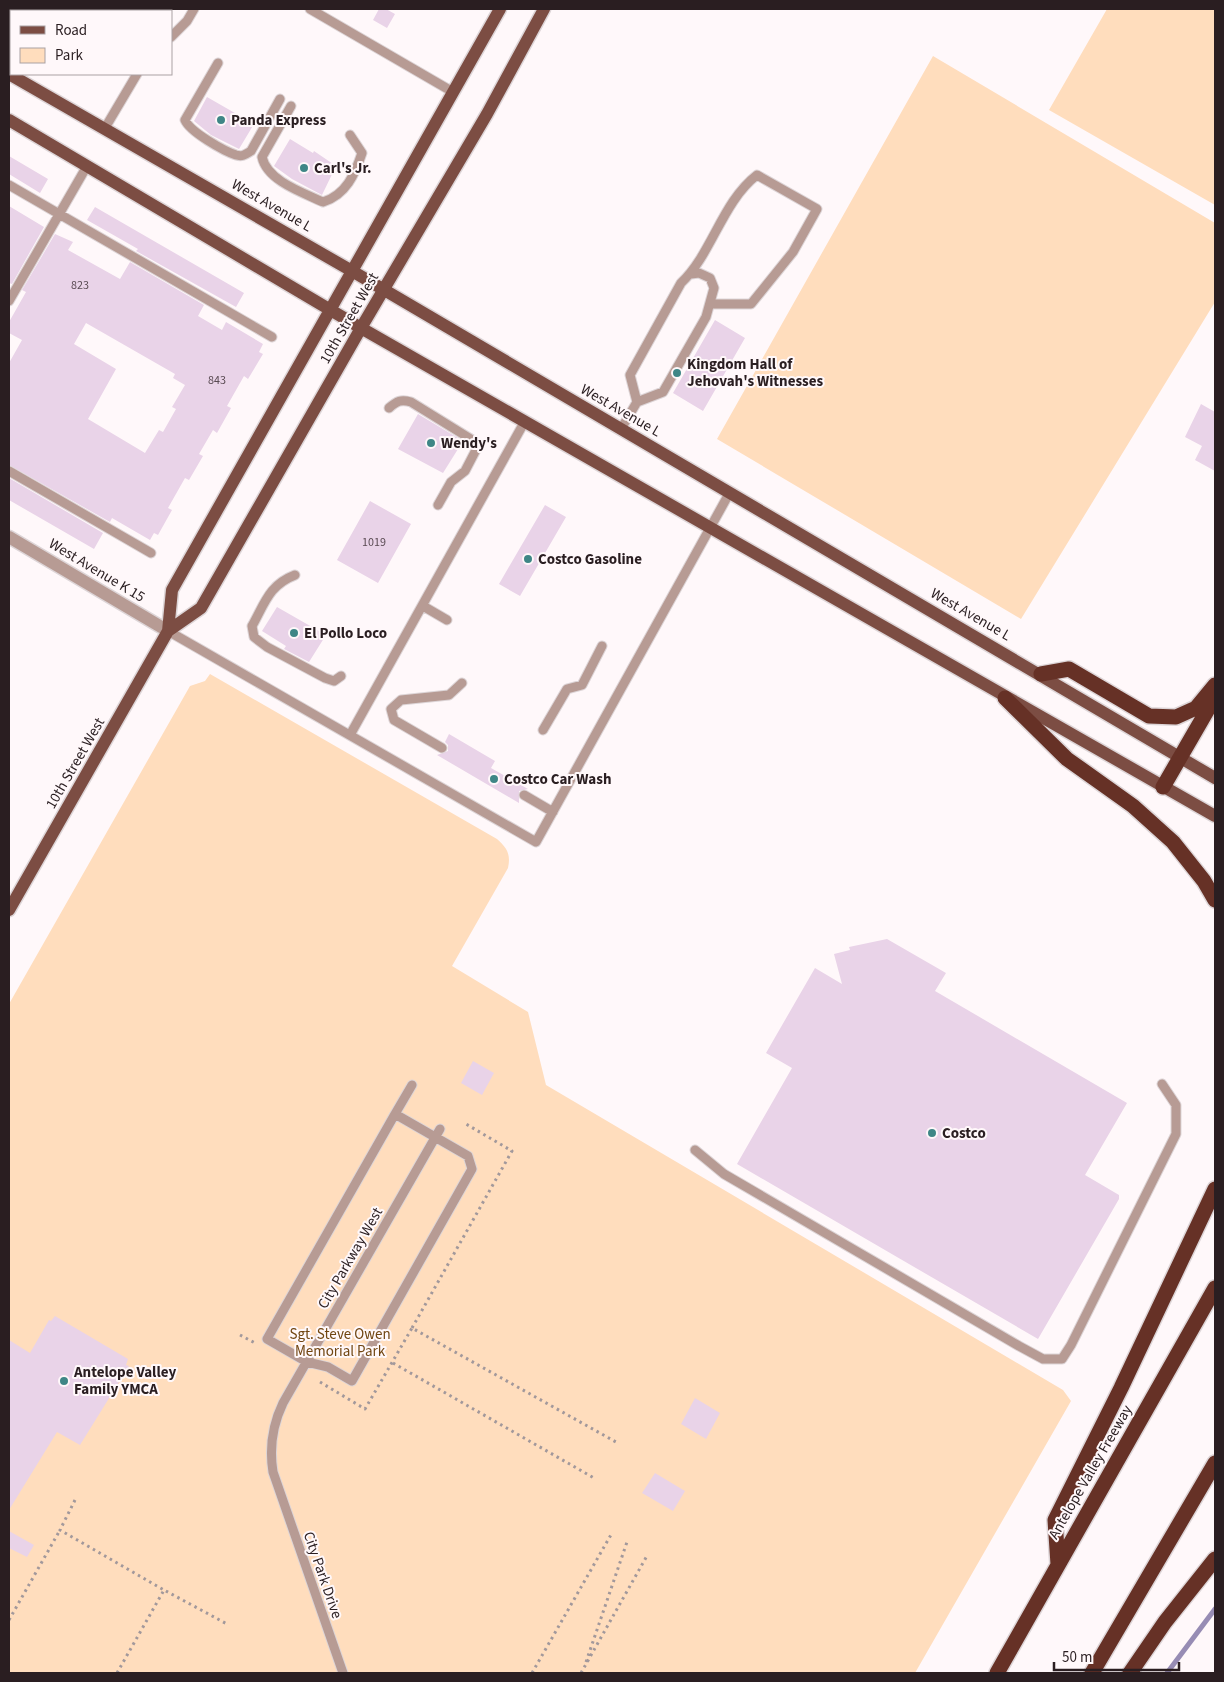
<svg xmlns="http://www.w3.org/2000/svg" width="1224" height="1682" viewBox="0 0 1224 1682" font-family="'Source Sans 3',sans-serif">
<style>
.green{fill:#ffddbd}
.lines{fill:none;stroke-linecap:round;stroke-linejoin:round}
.stream{stroke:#978cb4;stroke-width:5}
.building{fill:#e9d3e8;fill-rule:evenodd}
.service-casing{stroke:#ddd5d7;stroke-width:11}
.minor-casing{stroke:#ddd5d7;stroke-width:15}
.primary-casing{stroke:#ddd5d7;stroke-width:15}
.motorway-casing{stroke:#ddd5d7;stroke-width:18}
.path{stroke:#a2989b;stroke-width:3;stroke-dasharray:2.5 4;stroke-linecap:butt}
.service{stroke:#b79b94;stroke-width:9}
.minor{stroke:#b79b94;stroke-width:12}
.primary{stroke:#7c4d43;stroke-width:12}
.motorway{stroke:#663126;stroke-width:15}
.poi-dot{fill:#3e8686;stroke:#fff8fa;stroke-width:2}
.labels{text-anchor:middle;stroke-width:4;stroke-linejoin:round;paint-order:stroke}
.number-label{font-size:12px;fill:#5a4b53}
.poi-label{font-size:15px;font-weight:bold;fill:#2a1e21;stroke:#fff8fa;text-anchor:start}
.street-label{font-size:15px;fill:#2a1e21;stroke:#fff8fa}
.park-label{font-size:15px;fill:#714612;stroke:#fff8fa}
</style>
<rect width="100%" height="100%" fill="#fff8fa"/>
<path class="green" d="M 1107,9 L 1215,9 L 1215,205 L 1049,110 Z
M 933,56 L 1215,223 L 1215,302 L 1021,619 L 717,439 Z
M 210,674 L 497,839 C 507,848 511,854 508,868 L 452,966 L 528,1012 L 546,1085 L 1063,1390 L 1071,1401 L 915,1673 L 9,1673 L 9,1004 L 190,686 L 205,681 Z"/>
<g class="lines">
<path class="stream" d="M 1167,1673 L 1215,1609"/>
</g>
<path class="building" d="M 379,9 L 386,9 L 395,14 L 387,28 L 373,20 Z
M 207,97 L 254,124 L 239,149 L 211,135 L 194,121 Z
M 290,139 L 313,153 L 314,151 L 336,166 L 322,195 L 292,179 L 274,166 Z
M 9,156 L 48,179 L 40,193 L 9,174 Z
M 9,206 L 44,227 L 12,284 L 9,283 Z
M 95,207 L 244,293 L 236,307 L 136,251 L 138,249 L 87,220 Z
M 55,234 L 73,242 L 68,250 L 120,279 L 130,262 L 204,305 L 198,316 L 222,330 L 226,322 L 263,344 L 259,352 L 263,354 L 248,379 L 244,376 L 227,406 L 231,408 L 217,433 L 213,430 L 199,454 L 203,456 L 189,480 L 185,478 L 168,508 L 172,510 L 158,535 L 154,533 L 150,540 L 112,518 L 110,522 L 9,465 L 9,363 L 22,340 L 9,333 L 9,322 L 26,292 L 22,290 ZM 86,323 L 175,374 L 173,378 L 185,385 L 172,407 L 176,409 L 163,432 L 159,430 L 145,453 L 88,419 L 116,369 L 74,344 Z
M 715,320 L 745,338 L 703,411 L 673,393 Z
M 1201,404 L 1215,412 L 1215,471 L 1195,460 L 1202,446 L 1185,437 Z
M 418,414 L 463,441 L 443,473 L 398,449 Z
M 9,478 L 103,533 L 94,549 L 9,500 Z
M 370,501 L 411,524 L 378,583 L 337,560 Z
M 545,505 L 566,517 L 520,596 L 499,584 Z
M 277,607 L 326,635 L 309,662 L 284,649 L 286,646 L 262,631 Z
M 449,734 L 495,761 L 491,768 L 528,789 L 519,791 L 519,803 L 437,755 L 448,751 L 448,745 L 445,742 Z
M 887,939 L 946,973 L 935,991 L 1127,1103 L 1085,1175 L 1119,1195 L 1119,1199 L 1038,1339 L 737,1164 L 792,1068 L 766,1053 L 815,968 L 842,984 L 834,954 L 850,950 L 849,947 Z
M 473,1061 L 494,1073 L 482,1095 L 461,1083 Z
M 55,1316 L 128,1359 L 126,1365 L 129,1366 L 80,1445 L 57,1432 L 9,1510 L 9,1340 L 30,1353 L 49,1320 L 51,1321 Z
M 695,1398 L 720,1413 L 706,1439 L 681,1424 Z
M 655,1473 L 685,1491 L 673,1511 L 642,1493 Z
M 9,1531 L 34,1545 L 27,1557 L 9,1548 Z"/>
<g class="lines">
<defs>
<path id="service" d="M 310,9 L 453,92
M 30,11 L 31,9
M 171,37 L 187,21 L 194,9
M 9,46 L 11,42
M 218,63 L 185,120 C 190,132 224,151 236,155 C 243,157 246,154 251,151 L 280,99
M 291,106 L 262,157 C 267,181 304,193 323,202 C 346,195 355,174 362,153 L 350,135
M 105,128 L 137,74
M 9,185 L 272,337
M 9,301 L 87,166
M 637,402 L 630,375 L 681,283 C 712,254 722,202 757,175 L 817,209 L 793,252 L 751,304 L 711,304
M 389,408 C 397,401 401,399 411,402 L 474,441 L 477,448 L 465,471 L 451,482 L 438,505
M 621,429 L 637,402 L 663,392 L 706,317 L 714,288 L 710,278 L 699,273 L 691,274
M 9,471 L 151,553
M 295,575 C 269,585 265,603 252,626 L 254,637 L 267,647 L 325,678 L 334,681 L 341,676
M 423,606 L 447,620
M 168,631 L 536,842 L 730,492
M 543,730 L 567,689 L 582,685 L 602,646
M 350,735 L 525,421
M 442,748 L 394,720 L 391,709 L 401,700 L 449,695 L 462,683
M 524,795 L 553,812
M 395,1114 L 468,1156 L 472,1169 L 352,1381 L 328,1367 L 307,1362 L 267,1339 Z
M 395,1114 L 412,1085
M 695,1150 L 724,1174 L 1019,1346 L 1043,1359 L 1062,1359 L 1071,1345 L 1176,1134 L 1176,1105 L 1162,1084
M 343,1673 L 273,1472 C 269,1447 272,1426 283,1403 L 440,1129"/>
<path id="minor" d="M 9,537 L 168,631"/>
<path id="primary" d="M 9,74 L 352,271 L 1215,778
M 9,120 L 361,328 L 1215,816
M 168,631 L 201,608 L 361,328 L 487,114 L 544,9
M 9,910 L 168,631 L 172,590 L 500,9"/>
<path id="motorway" d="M 1041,674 L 1069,669 L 1149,716 L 1176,717 L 1196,708 L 1215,685
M 1005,698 L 1067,759 L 1133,806 L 1173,842 L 1204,881 L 1215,900
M 1163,787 L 1215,697
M 1058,1564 L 1055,1520 L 1121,1388 L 1215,1189
M 997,1673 L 1215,1288
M 1092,1673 L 1215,1463
M 1130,1673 L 1165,1622 L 1215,1559"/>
</defs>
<use href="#service" class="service-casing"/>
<use href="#minor" class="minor-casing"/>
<use href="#primary" class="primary-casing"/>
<use href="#motorway" class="motorway-casing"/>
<path class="path" d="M 412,1328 L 512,1151 L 466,1124
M 240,1335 L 257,1344
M 393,1363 L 594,1478
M 320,1382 L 365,1409 L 412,1328 L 616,1442
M 75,1500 L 60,1530 L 164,1590
M 9,1620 L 60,1530
M 586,1662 L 627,1542
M 117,1673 L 164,1590 L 227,1624
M 532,1673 L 612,1533
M 581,1673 L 648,1554"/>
<use href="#service" class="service"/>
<use href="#minor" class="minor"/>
<use href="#primary" class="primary"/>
<use href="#motorway" class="motorway"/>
</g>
<g class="poi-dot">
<circle cx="221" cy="120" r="5"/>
<circle cx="304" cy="168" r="5"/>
<circle cx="677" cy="373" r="5"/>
<circle cx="431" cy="443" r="5"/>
<circle cx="528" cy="559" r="5"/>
<circle cx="294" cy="633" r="5"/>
<circle cx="494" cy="779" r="5"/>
<circle cx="932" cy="1133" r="5"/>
<circle cx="64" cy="1381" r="5"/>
</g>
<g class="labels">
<g class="number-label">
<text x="80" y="289">823</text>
<text x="217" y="384">843</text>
<text x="374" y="546">1019</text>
</g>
<g class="poi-label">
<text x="231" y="125">Panda Express</text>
<text x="314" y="173">Carl's Jr.</text>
<text x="687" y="369">Kingdom Hall of<tspan x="687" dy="17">Jehovah's Witnesses</tspan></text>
<text x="441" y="448">Wendy's</text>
<text x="538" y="564">Costco Gasoline</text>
<text x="304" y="638">El Pollo Loco</text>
<text x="504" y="784">Costco Car Wash</text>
<text x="942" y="1138">Costco</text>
<text x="74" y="1377">Antelope Valley<tspan x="74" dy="17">Family YMCA</tspan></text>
</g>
<g class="street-label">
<text transform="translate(272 205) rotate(30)" y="5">West Avenue L</text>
<text transform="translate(349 318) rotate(-60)" y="5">10th Street West</text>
<text transform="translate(621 410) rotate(30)" y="5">West Avenue L</text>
<text transform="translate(97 570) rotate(31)" y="5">West Avenue K 15</text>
<text transform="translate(971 614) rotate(30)" y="5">West Avenue L</text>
<text transform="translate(75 763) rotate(-60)" y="5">10th Street West</text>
<text transform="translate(350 1258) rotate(-60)" y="5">City Parkway West</text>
<text transform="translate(1090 1472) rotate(-60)" y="5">Antelope Valley Freeway</text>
<text transform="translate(323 1575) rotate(71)" y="5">City Park Drive</text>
</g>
<g class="park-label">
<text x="340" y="1339">Sgt. Steve Owen<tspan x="340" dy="17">Memorial Park</tspan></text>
</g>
</g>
<rect width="1224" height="1682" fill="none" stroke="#2a1e21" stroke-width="20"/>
<rect x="10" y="10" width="162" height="65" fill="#fff8fa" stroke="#aaa1a3"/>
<rect x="20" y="26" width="25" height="8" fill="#7c4d43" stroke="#aaa1a3"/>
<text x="55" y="35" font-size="15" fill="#2a1e21">Road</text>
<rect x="20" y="48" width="25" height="15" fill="#ffddbd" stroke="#aaa1a3"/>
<text x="55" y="60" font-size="15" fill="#2a1e21">Park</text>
<path d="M1054 1662v8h125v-8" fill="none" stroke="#2a1e21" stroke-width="2.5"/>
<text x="1062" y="1662" font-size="15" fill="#2a1e21" stroke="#fff8fa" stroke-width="4" paint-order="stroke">50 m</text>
</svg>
